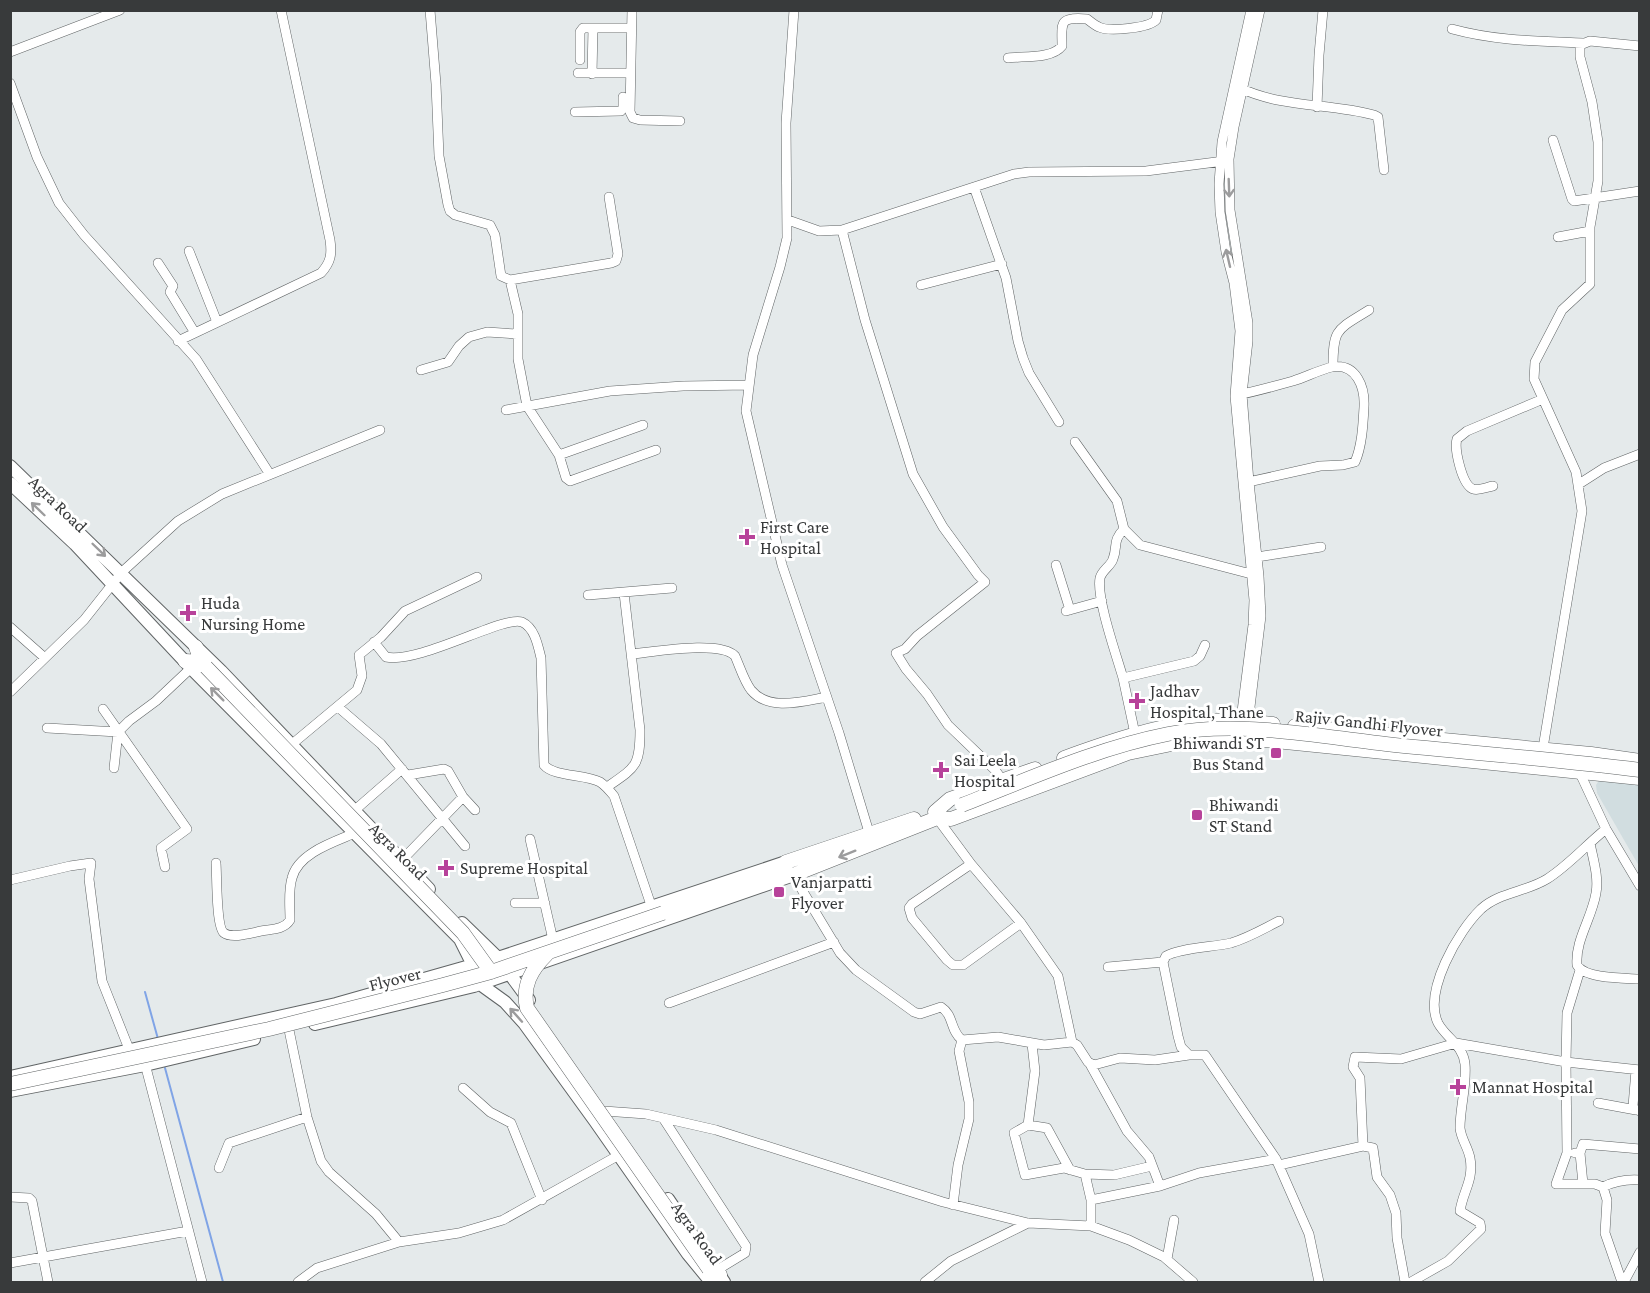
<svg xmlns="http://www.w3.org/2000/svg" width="1650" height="1293" viewBox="0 0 1650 1293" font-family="'Crimson Pro',serif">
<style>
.built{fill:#d1dde0}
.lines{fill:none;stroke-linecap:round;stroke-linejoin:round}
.stream{stroke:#80a4e6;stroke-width:2}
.minor-casing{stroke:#606465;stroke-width:10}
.major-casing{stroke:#606465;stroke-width:14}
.highway-casing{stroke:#606465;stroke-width:15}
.minor{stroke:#fff;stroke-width:9}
.major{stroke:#fff;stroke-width:12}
.highway{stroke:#fff;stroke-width:14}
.highway-bridge-casing{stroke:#606465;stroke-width:15;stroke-linecap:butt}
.highway-bridge{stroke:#fff;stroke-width:14}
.oneway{stroke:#9c9c9d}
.poi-dot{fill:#b7429a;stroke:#fff;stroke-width:2}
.labels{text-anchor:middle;stroke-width:6;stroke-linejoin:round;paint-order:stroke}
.street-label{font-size:18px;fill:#383a3b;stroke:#fff}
.poi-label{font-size:18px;fill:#383a3b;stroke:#fff;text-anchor:start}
</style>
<rect width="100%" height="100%" fill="#e5eaeb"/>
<path class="built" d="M 1600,779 L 1639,783 L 1639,866 L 1597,793 L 1596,785 Z"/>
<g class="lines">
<path class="stream" d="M 145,992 L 158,1039
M 165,1068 L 223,1282"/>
<defs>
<path id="minor" d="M 430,10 L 436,84 L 439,156 L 448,205 L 450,211 L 455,215 L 490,225 L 495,235 L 501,276 L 510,280
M 632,10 L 630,112 L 633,118 L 640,120 L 680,121
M 794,10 L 786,123 L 787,238 L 780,267 L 753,355 L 746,411 L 782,565 L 839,733 L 871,839
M 1452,29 C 1496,41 1537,41 1583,43
M 10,52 L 120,10
M 1008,58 C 1024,56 1052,59 1062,46 C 1062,24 1058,16 1087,19 C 1090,21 1094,25 1099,27 C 1108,32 1149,28 1156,20 L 1158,10
M 580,60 L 580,32 L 583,28 L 626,28
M 578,73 L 625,73
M 592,74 L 593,28
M 10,83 L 37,157 L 59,203 L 84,235 L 196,359 L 269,473
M 1240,88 C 1283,108 1329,103 1374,115 L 1378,117 L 1384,170
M 1317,107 L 1319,55 L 1323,10
M 575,112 L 621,111 L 623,108 L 623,97
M 1553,140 L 1572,199 L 1574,201 L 1640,191
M 974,187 L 1006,278 L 1018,341 L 1023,358 L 1029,373 L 1059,422
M 609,197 L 618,254 L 616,261 L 611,263 L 510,280 L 518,314 L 518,359 L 527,406 L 559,455 L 643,425
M 788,220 L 819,231 L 842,230 L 1014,174 L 1029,172 L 1146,171 L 1224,161
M 842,230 L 865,320 L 913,474 L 943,527 L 978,575 L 985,582 L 917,636 L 905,649 L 896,653 L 906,669 L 927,694 L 948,725 L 995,770 L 1003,781
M 1558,237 L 1590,231
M 189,251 L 217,322
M 158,263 L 173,286 L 170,292 L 195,333
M 921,285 L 1002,264
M 178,341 L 321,273 C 331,262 332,254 330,240 L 281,10
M 1333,367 C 1333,328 1337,330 1369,310
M 421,370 L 448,362 L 459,346 L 469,337 L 487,332 L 517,334
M 1238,395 C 1257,391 1275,386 1293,381 C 1306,377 1319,370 1332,367 C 1357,363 1365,388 1364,407 C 1363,425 1362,446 1355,462 L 1343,465 L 1320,466 L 1244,483
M 506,410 L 610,391 L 683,386 L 749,385
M 1075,442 L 1117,501 L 1124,529 L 1140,545 L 1255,575
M 559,455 L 566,478 L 570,481 L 656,450
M 1579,484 L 1604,468 L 1640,454
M 1493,486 C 1487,487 1479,491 1473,489 C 1462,485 1454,449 1457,439 L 1467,431 L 1543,399
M 1257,557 L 1321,547
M 1056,565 L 1070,610
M 588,595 L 672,588
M 1066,611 L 1102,601
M 10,627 L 45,658
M 374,642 L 386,657 C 420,664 504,615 522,622 C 535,628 538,646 541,658 L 544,765 C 554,777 585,774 600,782 C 606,786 610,791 614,796 L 653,911
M 632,654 C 654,652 720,640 735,656 C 740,667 744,681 751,690 C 769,712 804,701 827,697
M 1123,678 C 1117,657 1096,598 1100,578 C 1102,570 1111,566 1113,559 C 1118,546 1112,541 1124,529
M 10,692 L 84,620 L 122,572 L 178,521 L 222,494 L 380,430
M 338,707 L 381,744 L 465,846
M 103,709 L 187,829 L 161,848 L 165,867
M 1240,727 L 1253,625 L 1254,600 L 1235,396 L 1240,331 L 1234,283 L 1226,252 L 1220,212 L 1219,184 L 1222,142 L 1251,10
M 1253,727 L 1250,707 L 1261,616 L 1259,576 L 1249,482 L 1242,394 L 1248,341 L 1248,323 L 1230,210 L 1229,159 L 1234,127 L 1260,10
M 47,728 L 118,732
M 1135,734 L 1123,678 L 1194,661 L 1200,656 L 1205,645
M 291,745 L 357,690 L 362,676 L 359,655 L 381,637 L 405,611 L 477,577
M 1542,754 L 1582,511 L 1576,472 L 1534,379 L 1535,362 L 1562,310 L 1590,284 L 1590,227 L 1598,181 L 1598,142 L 1592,102 L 1580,57 L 1580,45 L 1590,41 L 1640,46
M 114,768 L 118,732 L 129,721 L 156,701 L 191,668
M 1578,769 L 1606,829 L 1640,886
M 408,775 L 444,769 L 448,771 L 463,797 L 475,810
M 607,787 C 636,767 640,766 640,730 L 624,593
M 355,810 L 402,769
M 937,818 L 971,864 L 1021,923 L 1058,976 L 1072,1042
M 530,839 L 553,940
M 1590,843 C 1593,859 1599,877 1596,893 C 1592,918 1575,940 1577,965 C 1585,979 1624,978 1640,979
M 402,860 L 463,797
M 216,863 C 217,875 216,927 224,933 C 232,939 251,933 261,931 C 271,929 284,930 290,920 C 290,906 288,891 292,878 C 298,853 334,842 355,833
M 971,864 L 912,904 L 909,908 L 912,918 L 947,960 L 953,965 L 963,965 L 1021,923
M 793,875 L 840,953 L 856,970 L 914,1012 L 920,1014 L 941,1007 C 954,1015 950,1031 962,1040 L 998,1037 L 1044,1045 L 1072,1042 L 1077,1045 L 1088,1062 L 1094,1065 L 1120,1058 L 1155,1060 L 1189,1055 L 1205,1055 L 1276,1159 L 1309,1234 L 1319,1282
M 10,880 L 70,866 L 91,863 L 89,879 L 102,981 L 129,1049
M 515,903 L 545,903
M 1108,967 L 1163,962
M 1580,970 L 1567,1013 L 1566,1062 L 1567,1153 L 1556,1184 L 1595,1184 L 1603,1187 L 1607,1200 L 1605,1233 L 1622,1282
M 669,1003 L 834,942
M 289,1030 L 307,1117 L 321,1161 L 329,1172 L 376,1214 L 399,1242
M 1032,1044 L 1035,1071 L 1028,1125 L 1047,1128 L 1070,1170
M 1189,1055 L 1181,1047 L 1178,1036 L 1163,962 L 1166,956 C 1179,948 1214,947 1231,943 C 1248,938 1263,929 1279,921
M 144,1060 L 202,1282
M 1090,1064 L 1127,1131 L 1149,1157 L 1160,1186
M 1636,1070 L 1633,1106 L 1634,1109 L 1640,1111
M 463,1088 L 490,1112 L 511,1123 L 542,1200
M 1598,1103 L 1636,1110
M 598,1118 L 604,1111 L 646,1114 L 716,1130 L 943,1202 L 1028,1223 L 1091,1226 L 1129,1240 L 1164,1257 L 1193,1282
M 663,1118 L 746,1246 L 745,1253 L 717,1270
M 1028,1125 L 1014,1133 L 1025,1175 L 1064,1168 L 1085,1174 L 1114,1175 L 1152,1166
M 1363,1146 L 1360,1078 L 1353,1067 L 1355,1057 L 1401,1059 L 1456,1043 L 1566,1062 L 1640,1070
M 1575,1153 L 1580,1153 L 1583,1184
M 1580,1153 L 1583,1144 L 1640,1149
M 1279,1165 L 1363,1146 L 1373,1148 L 1377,1177 L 1390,1195 L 1396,1213 L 1397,1238 L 1405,1282
M 219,1168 L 229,1143 L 307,1117
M 1085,1174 L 1091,1200 L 1091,1226
M 1603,1187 C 1615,1181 1626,1179 1640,1180
M 10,1197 L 29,1198 L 32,1201 L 48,1282
M 1091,1200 L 1160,1186 L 1199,1173 L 1276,1159
M 953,1205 L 958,1165 L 969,1119 L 969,1102 L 959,1051 L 962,1040
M 1167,1259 L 1174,1220
M 10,1263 L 188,1231
M 298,1282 L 317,1268 L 399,1242 L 459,1233 L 503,1220 L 619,1155
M 925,1282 L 951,1261 L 1028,1223
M 1411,1282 L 1448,1261 L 1481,1229 L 1480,1223 L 1460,1211 C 1463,1191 1474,1180 1470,1158 C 1468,1147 1461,1139 1460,1128 C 1460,1107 1467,1085 1465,1064 C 1463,1045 1446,1038 1438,1023 C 1423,992 1458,931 1481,909 C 1500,892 1526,892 1547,879 C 1568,866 1586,845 1606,829
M 1624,1282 L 1640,1252"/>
<path id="major" d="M 10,466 L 221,671 L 429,889
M 10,483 L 75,544 L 191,668 L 460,939 L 473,965 L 480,984 L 505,1002 L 524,1023 L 595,1121 L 688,1254 L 711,1282
M 462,923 L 498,958 L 529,1000
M 315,1024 L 474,986 L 791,876
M 10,1077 L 336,1004 L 498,958 L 786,862
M 10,1091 L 145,1065 L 254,1039
M 668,1199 L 724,1282"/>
<path id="highway" d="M 196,647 L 201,662 L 206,667
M 185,661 L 201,662
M 1295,726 L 1591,754 L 1640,761
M 1064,758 C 1108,742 1152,727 1199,721 C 1223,719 1249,722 1273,724
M 935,812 L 950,799 L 1035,769
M 779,873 L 786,862 L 914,819
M 663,913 L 779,873 L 782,875 L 788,873 L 793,875 L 937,818 L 951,819 L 1128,753 L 1196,739 L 1265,740 L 1640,778
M 709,1269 L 720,1275"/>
</defs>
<use href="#minor" class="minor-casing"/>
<use href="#major" class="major-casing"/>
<use href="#highway" class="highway-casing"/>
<use href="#minor" class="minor"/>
<use href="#major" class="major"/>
<use href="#highway" class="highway"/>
<defs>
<path id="highway-bridge" d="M 206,667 L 463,933 L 491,972
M 962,805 C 1029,779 1097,748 1168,734 C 1239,720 1315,736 1386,744 C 1470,753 1555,759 1640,770
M 547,954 C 531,970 522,986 527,1008 L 709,1269
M 10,1084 L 269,1029 L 443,985 L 491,972 L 663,913"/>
</defs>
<use href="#highway-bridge" class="highway-bridge-casing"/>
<use href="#highway-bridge" class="highway-bridge"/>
</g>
<defs><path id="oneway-shaft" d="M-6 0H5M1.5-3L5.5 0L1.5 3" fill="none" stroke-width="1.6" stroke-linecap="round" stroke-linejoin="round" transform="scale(1.5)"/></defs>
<g class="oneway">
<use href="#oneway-shaft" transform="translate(1229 188) rotate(88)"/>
<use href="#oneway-shaft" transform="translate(1228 258) rotate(-103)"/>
<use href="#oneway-shaft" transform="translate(38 509) rotate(-136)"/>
<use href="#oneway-shaft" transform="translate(99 550) rotate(44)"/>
<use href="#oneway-shaft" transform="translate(217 694) rotate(-135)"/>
<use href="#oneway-shaft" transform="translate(847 854) rotate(158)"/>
<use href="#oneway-shaft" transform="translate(516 1015) rotate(-132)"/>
</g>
<g class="poi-dot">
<path d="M744 528h6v6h6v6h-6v6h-6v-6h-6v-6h6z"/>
<path d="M185 604h6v6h6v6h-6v6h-6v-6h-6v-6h6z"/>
<path d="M1134 692h6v6h6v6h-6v6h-6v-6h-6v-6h6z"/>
<rect x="1270" y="747" width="12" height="12" rx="3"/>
<path d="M938 761h6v6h6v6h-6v6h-6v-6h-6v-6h6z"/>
<rect x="1191" y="809" width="12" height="12" rx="3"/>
<path d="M443 859h6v6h6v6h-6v6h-6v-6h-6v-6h6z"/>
<rect x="773" y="886" width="12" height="12" rx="3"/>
<path d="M1455 1078h6v6h6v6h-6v6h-6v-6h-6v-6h6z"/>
</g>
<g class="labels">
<g class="street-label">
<text transform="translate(58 504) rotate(44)" y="6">Agra Road</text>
<text transform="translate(1369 723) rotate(6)" y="6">Rajiv Gandhi Flyover</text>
<text transform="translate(398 851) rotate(45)" y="6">Agra Road</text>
<text transform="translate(395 979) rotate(-14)" y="6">Flyover</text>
<text transform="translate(697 1233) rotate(54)" y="6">Agra Road</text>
</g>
<g class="poi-label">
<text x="760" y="533">First Care<tspan x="760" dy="21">Hospital</tspan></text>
<text x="201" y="609">Huda<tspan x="201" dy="21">Nursing Home</tspan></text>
<text x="1150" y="697">Jadhav<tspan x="1150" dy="21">Hospital, Thane</tspan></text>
<text x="1264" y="749" text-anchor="end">Bhiwandi ST<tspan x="1264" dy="21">Bus Stand</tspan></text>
<text x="954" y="766">Sai Leela<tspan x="954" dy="21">Hospital</tspan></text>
<text x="1209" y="811">Bhiwandi<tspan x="1209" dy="21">ST Stand</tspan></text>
<text x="460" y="874">Supreme Hospital</text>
<text x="791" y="888">Vanjarpatti<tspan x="791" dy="21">Flyover</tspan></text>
<text x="1472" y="1093">Mannat Hospital</text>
</g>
</g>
<rect width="1650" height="1293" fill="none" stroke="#383a3b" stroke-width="24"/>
</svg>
